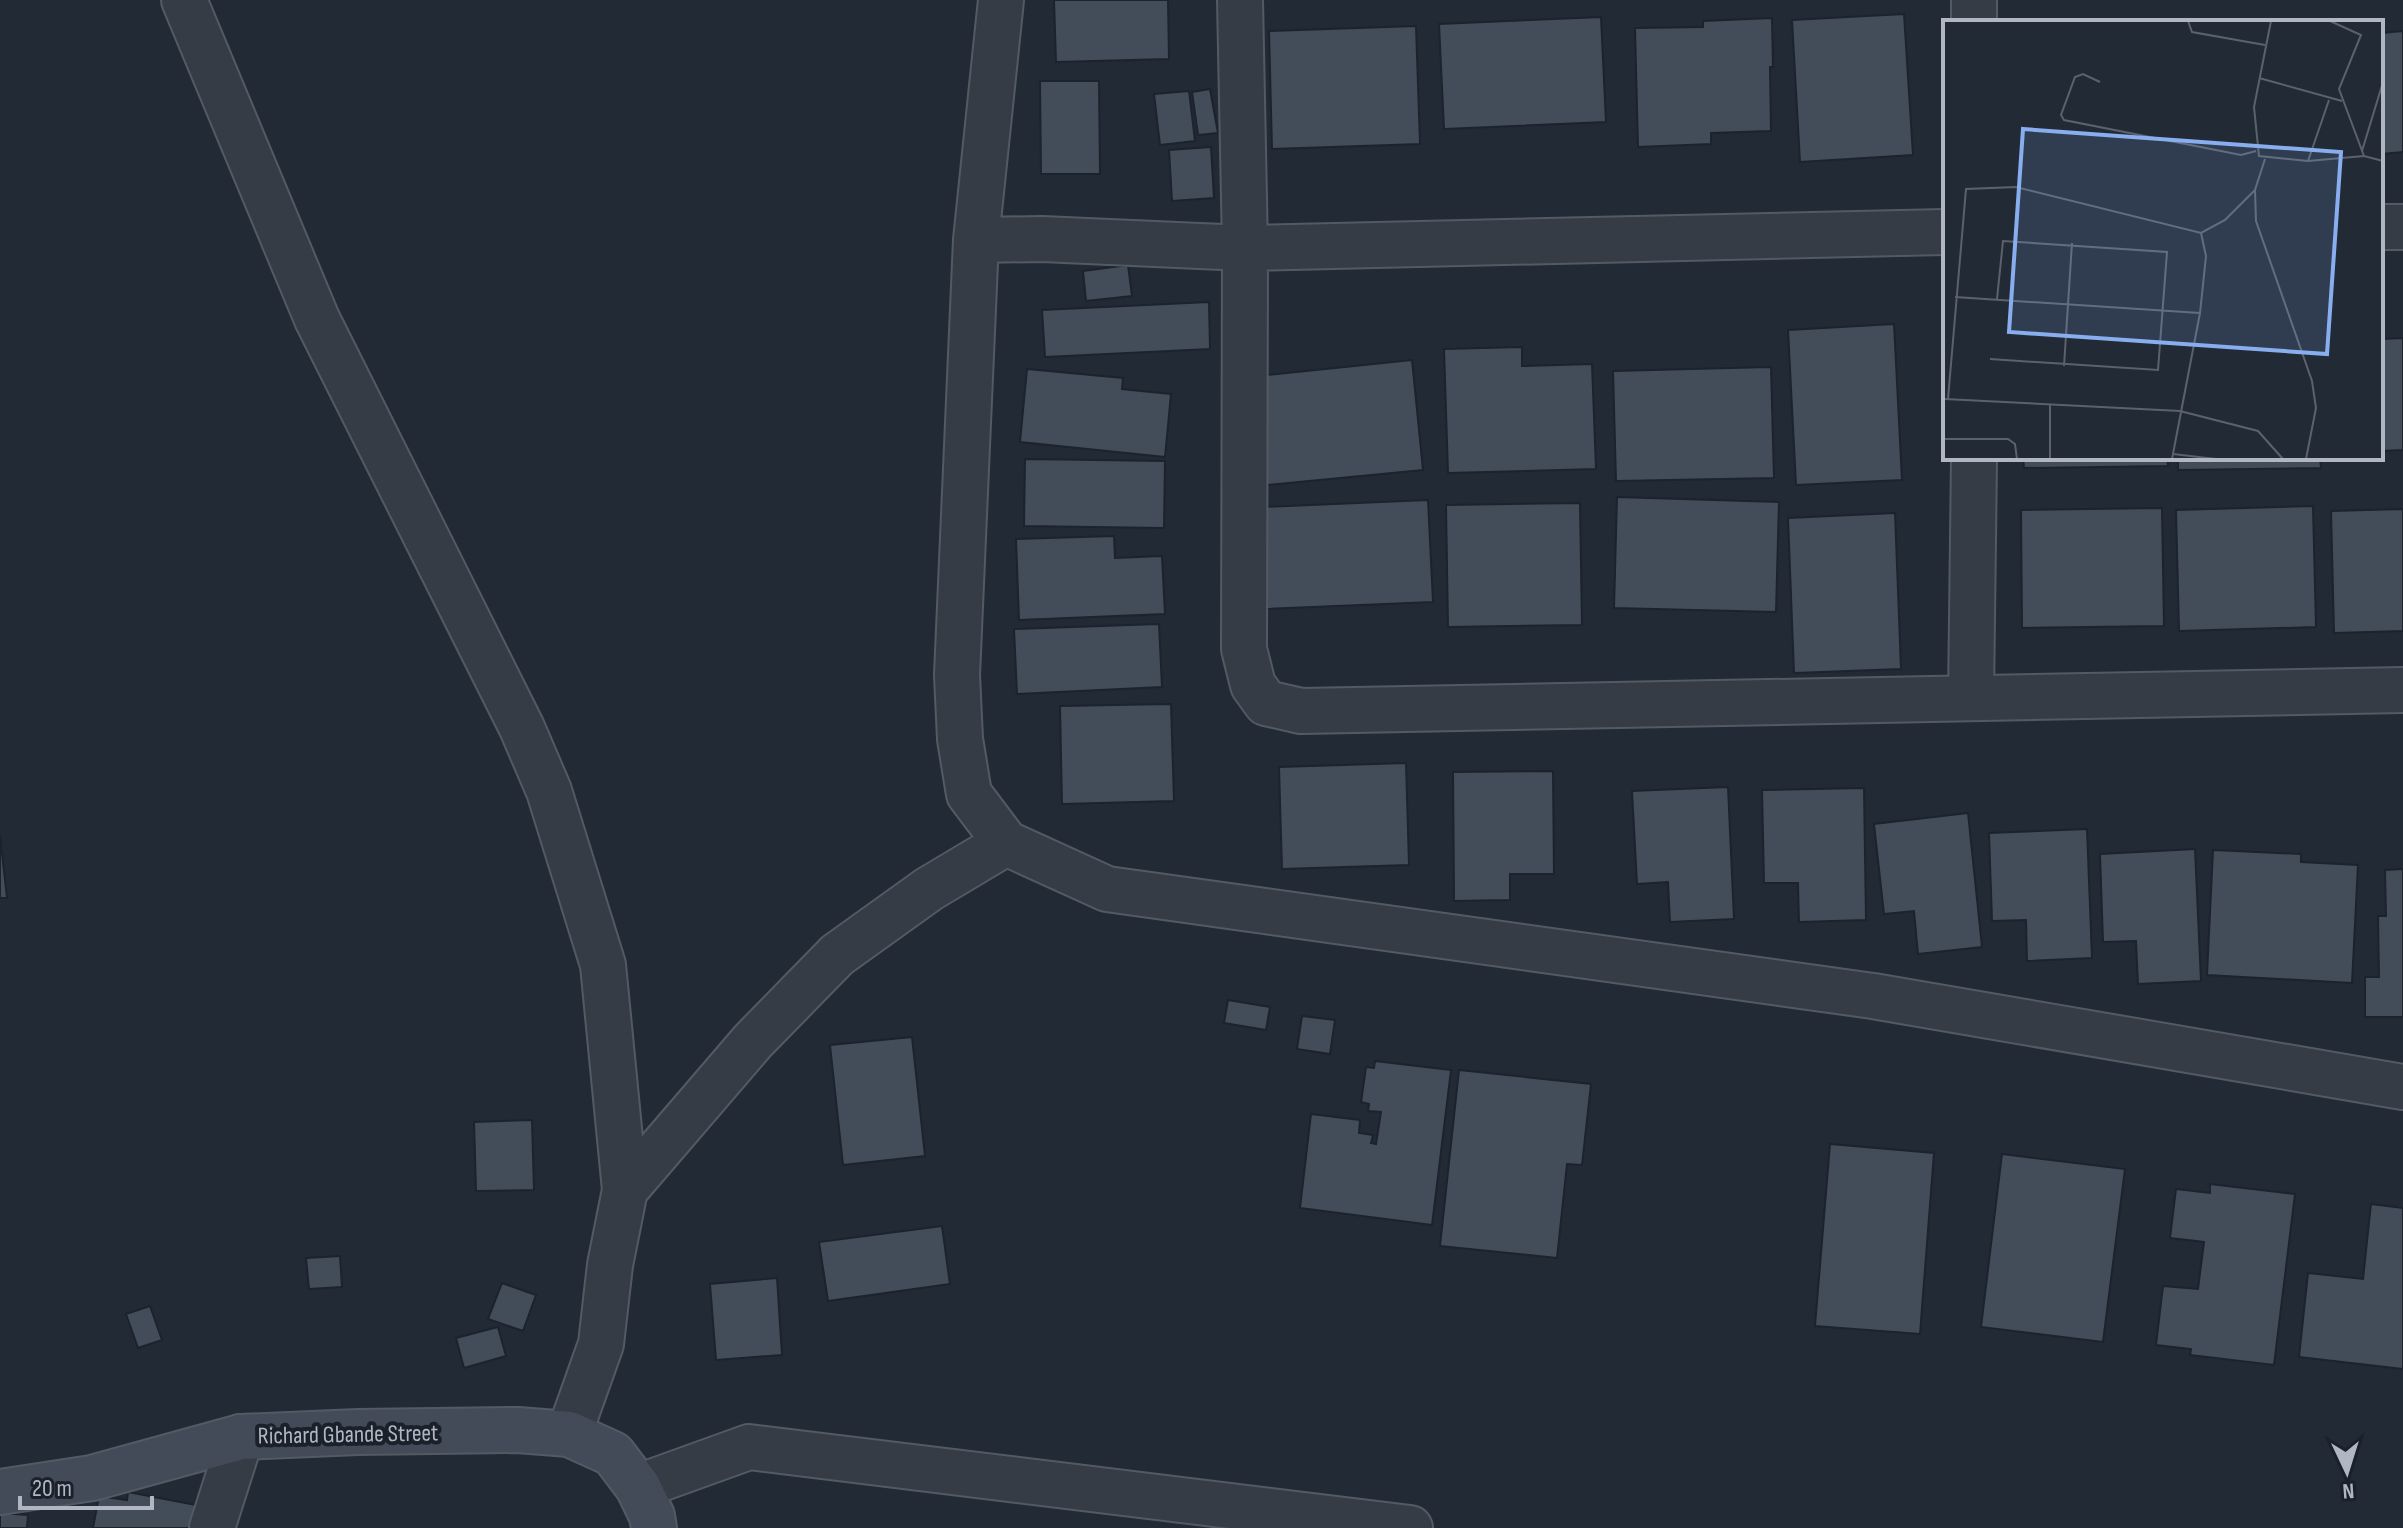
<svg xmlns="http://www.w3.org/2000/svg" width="2403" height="1528" viewBox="0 0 2403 1528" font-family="'Sofia Sans Condensed',sans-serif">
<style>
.building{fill:#434d5a;stroke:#1d232d;stroke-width:2}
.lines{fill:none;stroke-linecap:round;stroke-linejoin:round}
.street-casing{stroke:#535a64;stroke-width:48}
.secondary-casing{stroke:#535a64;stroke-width:48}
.street{stroke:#353c46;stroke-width:44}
.secondary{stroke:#434b59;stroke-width:44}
.labels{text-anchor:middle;stroke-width:8;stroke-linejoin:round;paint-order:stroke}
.street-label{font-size:24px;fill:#b0b7c3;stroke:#1b212b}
.inset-road{fill:none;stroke:#5b626e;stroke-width:2}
.view{fill:#89aeef;fill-opacity:0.15;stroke:#89aeef;stroke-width:4}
.inset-edge{fill:none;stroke:#b0b7c3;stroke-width:4}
</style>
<rect width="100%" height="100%" fill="#222a36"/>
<path class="building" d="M 1054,0 L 1168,0 L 1169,59 L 1056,62 Z
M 1904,14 L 1913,155 L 1800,162 L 1792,20 Z
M 1601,17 L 1606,122 L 1444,129 L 1439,24 Z
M 1772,18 L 1773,67 L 1770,67 L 1771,131 L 1711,133 L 1711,144 L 1638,147 L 1635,28 L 1703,27 L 1703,21 Z
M 1416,26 L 1420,144 L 1272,149 L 1269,31 Z
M 2403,31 L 2403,152 L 2381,154 L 2381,33 Z
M 1040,81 L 1099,81 L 1100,174 L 1041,174 Z
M 1210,89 L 1218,133 L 1198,135 L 1192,92 Z
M 1189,91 L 1195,141 L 1160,145 L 1154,94 Z
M 1211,147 L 1214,198 L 1172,201 L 1169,150 Z
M 1128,265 L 1132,296 L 1086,301 L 1083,271 Z
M 1209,302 L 1210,349 L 1045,357 L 1042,310 Z
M 1894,324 L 1902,480 L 1796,485 L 1788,330 Z
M 2403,338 L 2403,450 L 2381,451 L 2381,339 Z
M 1522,347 L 1522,366 L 1592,364 L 1596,469 L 1448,473 L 1444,349 Z
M 1412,360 L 1423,470 L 1267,485 L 1257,376 Z
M 1771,367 L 1774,478 L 1616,481 L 1613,371 Z
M 1027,369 L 1123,378 L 1122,389 L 1171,394 L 1165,457 L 1020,442 Z
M 2023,458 L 2167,458 L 2168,466 L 2024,468 Z
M 2178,458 L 2320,458 L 2321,468 L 2178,470 Z
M 1025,459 L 1165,461 L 1164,528 L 1024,526 Z
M 1617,497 L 1779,502 L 1776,612 L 1614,608 Z
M 1428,500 L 1433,602 L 1267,609 L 1262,507 Z
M 1580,503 L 1582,625 L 1448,627 L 1446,505 Z
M 2313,506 L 2316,627 L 2179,631 L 2176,510 Z
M 2162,508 L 2164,626 L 2022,628 L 2021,510 Z
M 2403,509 L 2403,631 L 2334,633 L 2331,511 Z
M 1895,513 L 1901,669 L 1794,673 L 1788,518 Z
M 1114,536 L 1115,558 L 1162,556 L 1165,614 L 1019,620 L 1016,539 Z
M 1159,624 L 1162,687 L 1017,694 L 1014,629 Z
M 1171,704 L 1174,801 L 1062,804 L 1060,706 Z
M 1406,763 L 1409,865 L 1282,869 L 1279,767 Z
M 1553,771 L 1554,874 L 1510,874 L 1510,900 L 1454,901 L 1453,772 Z
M 1728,787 L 1734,919 L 1670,922 L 1668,882 L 1637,884 L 1632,791 Z
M 1864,788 L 1866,920 L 1799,922 L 1798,883 L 1764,883 L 1762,790 Z
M 1968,813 L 1982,947 L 1918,954 L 1914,911 L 1884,914 L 1874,824 Z
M 2087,829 L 2092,958 L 2027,961 L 2026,920 L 1992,921 L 1989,833 Z
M 0,835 L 7,898 L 0,898 Z
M 2195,849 L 2201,981 L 2138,984 L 2136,941 L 2103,942 L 2100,854 Z
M 2213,850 L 2301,854 L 2301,862 L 2358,865 L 2352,983 L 2207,975 Z
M 2403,869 L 2403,1017 L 2365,1017 L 2365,977 L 2379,977 L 2378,916 L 2386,916 L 2385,870 Z
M 1228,1000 L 1270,1007 L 1266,1030 L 1224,1023 Z
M 1302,1016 L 1335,1020 L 1330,1054 L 1297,1049 Z
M 912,1037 L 925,1156 L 843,1165 L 830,1045 Z
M 1375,1061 L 1451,1070 L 1432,1225 L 1300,1208 L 1311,1114 L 1360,1120 L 1359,1133 L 1373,1135 L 1371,1143 L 1376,1144 L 1381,1112 L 1368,1111 L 1369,1104 L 1361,1102 L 1366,1067 L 1374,1068 Z
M 1459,1070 L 1591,1084 L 1582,1165 L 1567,1164 L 1557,1258 L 1440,1246 Z
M 532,1120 L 534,1190 L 476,1191 L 474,1122 Z
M 1830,1144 L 1934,1153 L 1920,1334 L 1815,1326 Z
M 2002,1154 L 2125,1169 L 2103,1342 L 1981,1327 Z
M 2210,1184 L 2295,1194 L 2274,1365 L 2190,1355 L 2191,1349 L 2156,1345 L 2163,1286 L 2198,1289 L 2204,1242 L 2170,1238 L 2176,1189 L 2210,1193 Z
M 2371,1204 L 2403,1208 L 2403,1369 L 2299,1357 L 2308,1273 L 2363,1279 Z
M 942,1226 L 950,1284 L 828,1301 L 819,1242 Z
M 340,1256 L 342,1287 L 309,1289 L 306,1258 Z
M 777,1278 L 782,1355 L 716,1360 L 710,1284 Z
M 502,1283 L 536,1295 L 523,1331 L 488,1319 Z
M 150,1306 L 162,1340 L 138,1348 L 126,1314 Z
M 498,1327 L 506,1356 L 464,1368 L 456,1338 Z
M 128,1492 L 201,1506 L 197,1528 L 93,1528 L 99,1496 L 127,1500 Z
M 0,1513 L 28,1515 L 27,1528 L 0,1528 Z"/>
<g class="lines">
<defs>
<path id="street" d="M 184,0 L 317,319 L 522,728 L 549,791 L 603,965 L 625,1190 L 610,1265 L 601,1344 L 569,1434
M 1001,0 L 976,240 L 957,675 L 960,739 L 969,794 L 1006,843
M 1240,0 L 1245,248 L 1244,649 L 1253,685 L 1266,703 L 1301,711 L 2403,690
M 1974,0 L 1974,22
M 2381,227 L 2403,227
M 976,240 L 1042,239 L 1245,248 L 1945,232
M 1971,698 L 1974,458
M 625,1190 L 753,1041 L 837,955 L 929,889 L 1006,843 L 1107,889 L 1873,996 L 2403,1087
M 638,1487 L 749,1447 L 1410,1528
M 212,1528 L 241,1437"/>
<path id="secondary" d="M 0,1492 L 92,1478 L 241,1437 L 358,1432 L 518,1430 L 569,1434 L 613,1454 L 638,1487 L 652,1516 L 654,1528"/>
</defs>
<use href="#street" class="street-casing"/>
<use href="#secondary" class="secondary-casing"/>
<use href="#street" class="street"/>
<use href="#secondary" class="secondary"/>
</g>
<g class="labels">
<g class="street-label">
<text transform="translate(348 1434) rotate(-1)" y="8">Richard Gbande Street</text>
</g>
</g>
<g transform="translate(1943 20)">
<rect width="440" height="440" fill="#222a36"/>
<path class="inset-road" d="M 245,1 L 249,12 L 322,25M 328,1 L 311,87 L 316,136 L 365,141 L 421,136 L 440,141M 387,1 L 418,15 L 396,69 L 421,136M 316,58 L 399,81M 157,62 L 140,54 L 132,57 L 118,95 L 121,100 L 298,135 L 313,131M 419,131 L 440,62M 322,139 L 312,170 L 313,201 L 369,361 L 373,388 L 363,439M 365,141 L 386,80M 12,277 L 257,293M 47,339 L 215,350 L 224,232 L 60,221 L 54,279M 121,346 L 129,223M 2,379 L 237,391 L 315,411 L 340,439M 5,379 L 23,169 L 73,167 L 258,213 L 282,200 L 312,170M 107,384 L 107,439M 0,419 L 65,419 L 72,424 L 74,439M 230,434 L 273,439M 229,439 L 257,293 L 263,236 L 258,213"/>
<path class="view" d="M 80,109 L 398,132 L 384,334 L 66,312 Z"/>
<rect width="440" height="440" class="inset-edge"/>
</g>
<g transform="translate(2347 1472) rotate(176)" stroke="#1b212b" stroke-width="6" paint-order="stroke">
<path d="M0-6L14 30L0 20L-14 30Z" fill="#b0b7c3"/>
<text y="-12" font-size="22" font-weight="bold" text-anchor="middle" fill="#b0b7c3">N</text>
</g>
<path d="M20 1496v12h132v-12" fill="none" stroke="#b0b7c3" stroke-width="4"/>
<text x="32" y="1496" font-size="24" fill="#b0b7c3" stroke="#1b212b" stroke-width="6" paint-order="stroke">20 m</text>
</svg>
